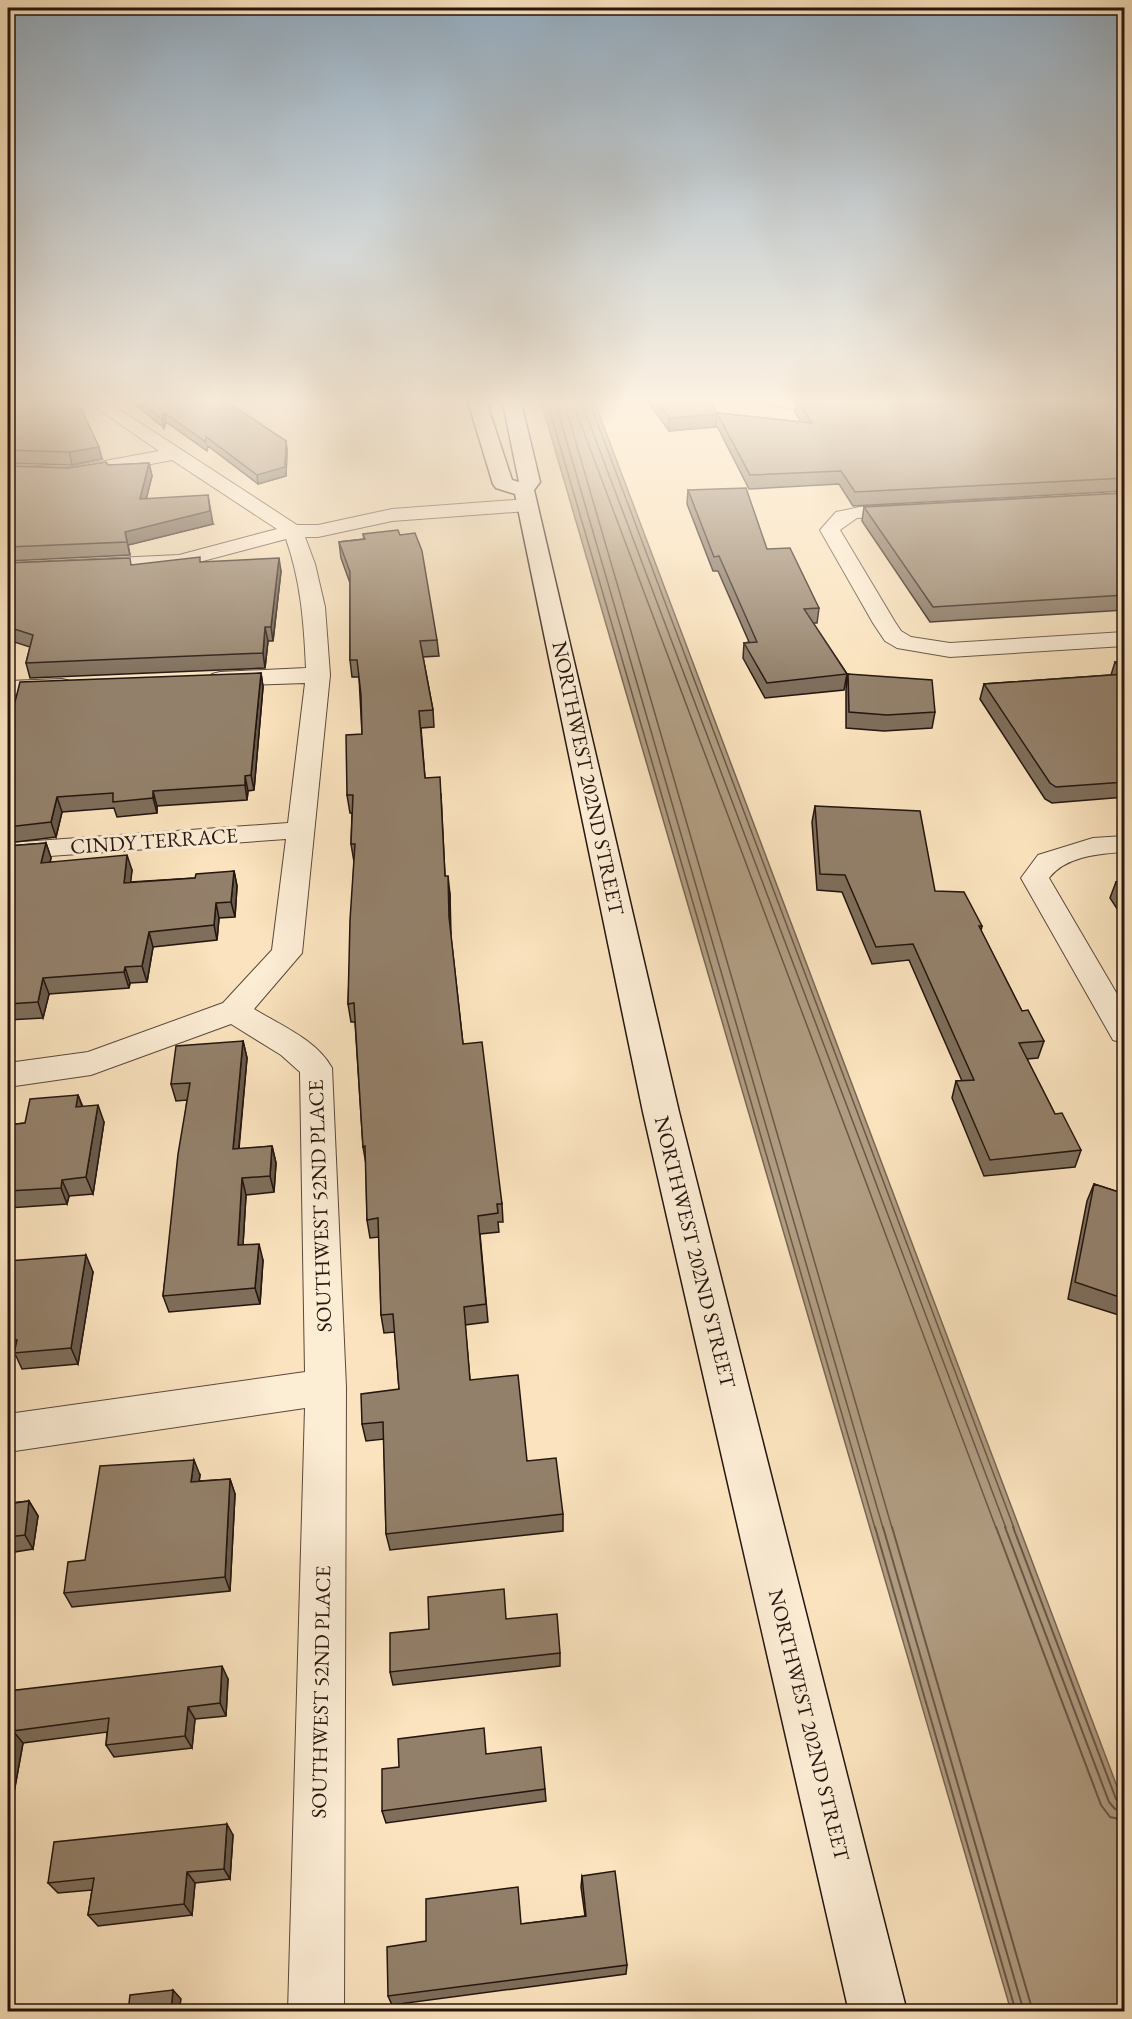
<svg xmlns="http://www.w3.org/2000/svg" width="1132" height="2019" viewBox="0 0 1132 2019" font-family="'EB Garamond',serif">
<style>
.water{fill:#b19d82;stroke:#796754;stroke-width:1.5}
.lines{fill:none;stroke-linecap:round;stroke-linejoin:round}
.shore-far1{stroke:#6a5948;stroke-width:1.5}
.shore{stroke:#6a5948;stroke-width:2}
.street-casing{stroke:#5a483b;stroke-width:2}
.secondary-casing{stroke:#24150f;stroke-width:3}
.street{fill:#fcedd5;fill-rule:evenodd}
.secondary{fill:#fcedd5;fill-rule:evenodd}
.wall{fill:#7e6e5b;stroke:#24150f;stroke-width:1.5}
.shaded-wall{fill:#675a4a;stroke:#24150f;stroke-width:1.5}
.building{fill:#93806a;stroke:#24150f;stroke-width:1.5}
.labels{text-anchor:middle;stroke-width:6;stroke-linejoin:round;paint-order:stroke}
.street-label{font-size:21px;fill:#24150f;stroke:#fcedd5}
</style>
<rect width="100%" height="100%" fill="#fae3be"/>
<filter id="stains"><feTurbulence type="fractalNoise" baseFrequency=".00333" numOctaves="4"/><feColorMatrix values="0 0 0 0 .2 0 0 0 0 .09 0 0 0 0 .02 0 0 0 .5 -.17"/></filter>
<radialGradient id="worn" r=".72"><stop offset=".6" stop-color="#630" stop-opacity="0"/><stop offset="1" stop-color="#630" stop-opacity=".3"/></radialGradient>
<path class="water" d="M 540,398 L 593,398 L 1124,1805 L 1124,2011 L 1011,2011 Z"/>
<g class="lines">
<path class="shore-far1" d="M 546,398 L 875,1528
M 554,398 L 883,1528
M 563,398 L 892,1528
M 571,398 L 996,1528
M 580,398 L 1006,1528
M 588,398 L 1014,1528"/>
<path class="shore" d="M 875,1527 L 1016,2012
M 883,1527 L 1024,2012
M 892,1527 L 1033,2012
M 996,1527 L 1101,1805 L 1110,1817 L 1124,1820
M 1005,1527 L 1109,1802 L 1115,1809 L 1124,1811
M 1013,1527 L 1116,1799 L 1124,1804"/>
<defs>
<path id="street" d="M 82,398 L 102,398 L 297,525 L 318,525 L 392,509 L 527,499 L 537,505 L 527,511 L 392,521 L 318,537 L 305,537 L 315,564 L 325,607 L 330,675 L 302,953 L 254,1009 C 280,1025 317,1040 332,1068 L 346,1387 L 344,2012 L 288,2012 L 305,1408 L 8,1452 L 8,1414 L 305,1372 L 300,1072 L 281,1055 L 231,1024 L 91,1075 L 8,1087 L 8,1063 L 88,1052 L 223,1003 L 272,950 L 286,839 L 8,859 L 8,843 L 288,823 L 305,683 L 220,686 L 212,684 L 208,679 L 212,674 L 220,672 L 306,668 C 304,623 301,582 286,539 L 180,567 L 8,575 L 8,563 L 179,555 L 277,529 L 172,460 L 72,479 L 8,477 L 8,465 L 72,467 L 159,451 Z
M 747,398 L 838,398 L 847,403 C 835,418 768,406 750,402 Z
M 875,504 L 914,506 L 917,510 L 914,514 L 907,516 L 857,518 L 840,530 L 895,622 L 901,631 L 911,637 L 950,643 L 1124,632 L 1124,646 L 950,657 L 897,648 L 885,641 L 873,623 L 820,530 L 836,512 Z
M 62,679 L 70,681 L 74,686 L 70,691 L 8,695 L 8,681 Z
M 1124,836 L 1124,852 C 1098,854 1066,856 1049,878 L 1124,1006 L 1124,1043 L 1113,1040 L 1021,878 L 1038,855 L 1093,838 Z"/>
<path id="secondary" d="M 467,398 L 485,398 L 512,480 L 519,482 L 502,398 L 520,398 L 540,482 L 534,490 L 679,1112 L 907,2012 L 849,2012 L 643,1112 L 515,494 L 496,488 L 493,484 Z"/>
</defs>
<use href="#street" class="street-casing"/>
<use href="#secondary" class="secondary-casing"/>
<use href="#street" class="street"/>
<use href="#secondary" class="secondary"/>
</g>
<path class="wall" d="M 8,398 L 102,459 L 72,465 L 8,463 L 8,466 L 69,468 L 149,463 L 152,476 L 146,499 L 213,524 L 128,545 L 130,555 L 8,561 L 8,563 L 132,565 L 201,562 L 281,571 L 273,641 L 268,641 L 265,668 L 30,678 L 26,663 L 30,647 L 8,640 Z
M 127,398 L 221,398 L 286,441 L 287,450 L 286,476 L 258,484 L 208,446 L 207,451 L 166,422 L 164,428 Z
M 649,398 L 709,398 L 717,413 L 801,422 L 795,412 L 797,399 L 1125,398 L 1125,491 L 853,506 L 839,484 L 749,489 L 717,426 L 669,431 L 649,403 Z
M 688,490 L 767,549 L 819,608 L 817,623 L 813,623 L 847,674 L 844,690 L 765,698 L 743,658 L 744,643 L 749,642 L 718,571 L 713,571 L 687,504 Z
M 1125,493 L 1125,610 L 930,622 L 862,521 L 864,507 Z
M 363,534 L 437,640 L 439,656 L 423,657 L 433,710 L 434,727 L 421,728 L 425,778 L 441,794 L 445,876 L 450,894 L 450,928 L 463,1044 L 502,1204 L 503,1222 L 498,1222 L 499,1232 L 480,1234 L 488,1322 L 465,1325 L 470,1380 L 527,1461 L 563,1514 L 563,1531 L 390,1550 L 386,1534 L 384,1439 L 366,1441 L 362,1424 L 399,1389 L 395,1332 L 384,1333 L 381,1315 L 379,1237 L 370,1238 L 367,1220 L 366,1164 L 363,1147 L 355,1022 L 351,1022 L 348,1004 L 354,862 L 351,844 L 352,813 L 350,813 L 347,795 L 362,734 L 359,677 L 352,677 L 350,660 L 350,583 L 341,558 L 339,542 L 364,539 Z
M 1115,662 L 1125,662 L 1125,797 L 1052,803 L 1045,799 L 980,699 L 984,684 L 1111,675 Z
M 261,673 L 263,687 L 254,790 L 248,791 L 247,800 L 157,806 L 157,813 L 117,817 L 114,808 L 62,812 L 56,837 L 8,843 L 8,729 Z
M 848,674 L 935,712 L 932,728 L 884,731 L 846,728 L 846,689 Z
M 815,806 L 982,926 L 981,931 L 1022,1011 L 1044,1041 L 1038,1058 L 1027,1059 L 1055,1114 L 1081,1150 L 1075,1167 L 984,1176 L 952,1098 L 956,1081 L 962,1081 L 909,960 L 872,964 L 842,892 L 817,890 L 812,822 Z
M 46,843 L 51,858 L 50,862 L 132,870 L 130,882 L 195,878 L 234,871 L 237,886 L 235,917 L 219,918 L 217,940 L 153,947 L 147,982 L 130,983 L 129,988 L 49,994 L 43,1018 L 8,1020 L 8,846 Z
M 1125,881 L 1125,921 L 1110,898 L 1116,882 Z
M 243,1041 L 247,1058 L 239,1149 L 272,1146 L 276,1163 L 274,1192 L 246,1195 L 243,1244 L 263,1260 L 260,1304 L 169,1312 L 163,1296 L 187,1100 L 176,1101 L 171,1084 Z
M 78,1095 L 83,1107 L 104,1122 L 93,1194 L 69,1196 L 67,1204 L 8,1208 L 8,1125 L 25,1123 Z
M 1094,1184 L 1125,1194 L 1125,1317 L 1068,1299 L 1087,1201 Z
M 8,1261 L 93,1272 L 78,1364 L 22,1369 L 16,1356 L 8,1357 Z
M 200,1475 L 199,1481 L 230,1479 L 235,1494 L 230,1591 L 72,1607 L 64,1593 L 85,1560 Z
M 8,1500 L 9,1503 L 29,1501 L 38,1516 L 33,1549 L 8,1553 Z
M 506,1619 L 560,1653 L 560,1666 L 393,1685 L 390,1672 L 429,1629 Z
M 228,1679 L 226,1716 L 195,1719 L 192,1748 L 114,1757 L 106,1745 L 107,1732 L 23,1743 L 9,1820 L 8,1820 L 8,1691 Z
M 486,1754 L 545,1789 L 546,1801 L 386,1823 L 382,1811 Z
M 233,1835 L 230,1879 L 195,1883 L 192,1915 L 98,1926 L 88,1915 L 92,1890 L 58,1893 L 48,1883 Z
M 582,1876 L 627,1965 L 626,1974 L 392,2005 L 388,1996 L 521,1924 L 585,1916 L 581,1887 Z"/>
<path class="shaded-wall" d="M 164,413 L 166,422 L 164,428 L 162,419 Z
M 717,414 L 716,427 L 669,431 L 669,418 Z
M 286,441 L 287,450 L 286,476 L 258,484 L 257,475 Z
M 99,447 L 102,459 L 72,465 L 69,452 Z
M 149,463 L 152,476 L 143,512 L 140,499 Z
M 208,495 L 213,524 L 128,545 L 130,555 L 125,532 Z
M 279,558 L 281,571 L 273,641 L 271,627 Z
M 265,627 L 268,641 L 265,668 L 263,653 Z
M 261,673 L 263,687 L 254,790 L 251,775 Z
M 245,776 L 248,791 L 247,800 L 245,785 Z
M 153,791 L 157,806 L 157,813 L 153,798 Z
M 57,797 L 62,812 L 56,837 L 51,822 Z
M 46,843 L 51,858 L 46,878 L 41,863 Z
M 127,855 L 132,870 L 129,898 L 124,883 Z
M 234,871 L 237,886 L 235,917 L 231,902 Z
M 448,876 L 450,894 L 451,935 L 449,917 Z
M 216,903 L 219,918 L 217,940 L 214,925 Z
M 149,932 L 153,947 L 147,982 L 142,966 Z
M 125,967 L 130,983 L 129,988 L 124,972 Z
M 43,978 L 49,994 L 43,1018 L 38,1002 Z
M 243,1041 L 247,1058 L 237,1166 L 233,1149 Z
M 78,1095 L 84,1112 L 76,1107 Z
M 98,1105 L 104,1122 L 93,1194 L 86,1177 Z
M 272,1146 L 276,1163 L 274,1192 L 270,1176 Z
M 242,1178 L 246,1195 L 242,1261 L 238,1245 Z
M 62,1180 L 69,1196 L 67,1204 L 61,1188 Z
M 259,1244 L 263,1260 L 260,1304 L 255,1288 Z
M 86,1255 L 93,1272 L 78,1364 L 71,1348 Z
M 194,1460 L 200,1475 L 197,1497 L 191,1482 Z
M 230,1479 L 235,1494 L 230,1591 L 225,1577 Z
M 29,1501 L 38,1516 L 33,1549 L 25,1535 Z
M 8,1648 L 11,1653 L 8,1681 Z
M 222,1666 L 228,1679 L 226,1716 L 220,1703 Z
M 188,1707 L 195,1719 L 192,1748 L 185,1736 Z
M 13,1731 L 23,1743 L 9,1820 L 8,1818 L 8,1760 Z
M 227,1824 L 233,1835 L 230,1879 L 224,1869 Z
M 187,1872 L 195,1883 L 192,1915 L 184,1904 Z
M 173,1990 L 181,1999 L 179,2012 L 171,2012 Z"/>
<path class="building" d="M 8,398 L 76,398 L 99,447 L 69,452 L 8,450 Z
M 136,398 L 221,398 L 286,441 L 285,467 L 257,475 L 206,437 L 206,442 L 164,413 L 162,419 Z
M 655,398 L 709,398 L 717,414 L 669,418 Z
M 829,398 L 1125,398 L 1125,478 L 855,492 L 841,471 L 750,475 L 717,413 L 812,423 L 797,399 Z
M 106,462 L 108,465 L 149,463 L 140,499 L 208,495 L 210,511 L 125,532 L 127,542 L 8,547 L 8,466 L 69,468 Z
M 746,488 L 767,549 L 790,548 L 819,608 L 804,609 L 847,674 L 767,683 L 744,643 L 757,642 L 719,556 L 714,557 L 688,490 Z
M 1125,493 L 1125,595 L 933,607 L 864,507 Z
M 398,530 L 400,535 L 415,533 L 422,551 L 437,640 L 420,641 L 433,710 L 419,711 L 425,778 L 440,777 L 445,876 L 448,876 L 449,917 L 463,1044 L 482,1042 L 502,1204 L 497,1204 L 498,1213 L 478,1216 L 486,1304 L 464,1307 L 470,1380 L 518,1375 L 527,1461 L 556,1458 L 563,1514 L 386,1534 L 383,1422 L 362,1424 L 361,1394 L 399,1389 L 393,1314 L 381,1315 L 378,1218 L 367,1220 L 365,1146 L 363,1147 L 354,1003 L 348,1004 L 350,920 L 355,844 L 351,844 L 353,795 L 347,795 L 346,735 L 362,734 L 361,695 L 357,660 L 350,660 L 350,572 L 339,542 L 365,539 L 363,534 Z
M 200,557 L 200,562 L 279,558 L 271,627 L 265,627 L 263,653 L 26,663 L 33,635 L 8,627 L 8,563 L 130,558 L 131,565 Z
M 1115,662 L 1125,662 L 1125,782 L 1056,787 L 1050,783 L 984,684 L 1124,674 Z
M 261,673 L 251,775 L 245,776 L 245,785 L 153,791 L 153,798 L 113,802 L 113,793 L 57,797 L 51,822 L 8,827 L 8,729 L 20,682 Z
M 848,674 L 932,680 L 935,712 L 887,715 L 849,712 Z
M 815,806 L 920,811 L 935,891 L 964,892 L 982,926 L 979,926 L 1022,1011 L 1028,1010 L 1044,1041 L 1019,1043 L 1055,1114 L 1062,1113 L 1081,1150 L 990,1160 L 956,1081 L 974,1080 L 913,944 L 876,947 L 845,875 L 820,874 Z
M 46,843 L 41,863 L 127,855 L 124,883 L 195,878 L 196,874 L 234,871 L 231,902 L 216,903 L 214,925 L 149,932 L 142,966 L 125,967 L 124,972 L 43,978 L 38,1002 L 8,1004 L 8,846 Z
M 1125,881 L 1125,895 L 1116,882 Z
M 243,1041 L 233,1149 L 272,1146 L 270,1176 L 242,1178 L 238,1245 L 259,1244 L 255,1288 L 163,1296 L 178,1154 L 190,1083 L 171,1084 L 176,1046 Z
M 78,1095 L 76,1107 L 98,1105 L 86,1177 L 62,1180 L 61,1188 L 8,1191 L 8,1125 L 25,1123 L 30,1099 Z
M 1094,1184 L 1125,1194 L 1125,1299 L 1075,1282 Z
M 86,1255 L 71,1348 L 14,1353 L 17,1340 L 8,1340 L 8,1261 Z
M 194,1460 L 191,1482 L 230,1479 L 225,1577 L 64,1593 L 68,1562 L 85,1560 L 100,1466 Z
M 29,1501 L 25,1535 L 8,1537 L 8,1504 Z
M 504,1589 L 506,1619 L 557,1614 L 560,1653 L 390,1672 L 390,1633 L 429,1629 L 428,1597 Z
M 222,1666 L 220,1703 L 188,1707 L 185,1736 L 106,1745 L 109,1718 L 13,1731 L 8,1760 L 8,1691 Z
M 484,1728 L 486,1754 L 541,1747 L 545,1789 L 382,1811 L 382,1769 L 399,1767 L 398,1739 Z
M 227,1824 L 224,1869 L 187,1872 L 184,1904 L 88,1915 L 94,1878 L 48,1883 L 54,1842 Z
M 615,1871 L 627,1965 L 388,1996 L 387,1947 L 426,1941 L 426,1899 L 518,1887 L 521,1924 L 586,1916 L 582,1876 Z
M 173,1990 L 171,2012 L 128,2012 L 130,1995 Z"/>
<linearGradient id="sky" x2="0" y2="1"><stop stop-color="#92abbf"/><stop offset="0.59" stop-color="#fdf2e2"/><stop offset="1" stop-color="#fdf2e2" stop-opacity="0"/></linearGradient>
<rect width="1132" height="680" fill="url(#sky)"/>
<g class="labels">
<g class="street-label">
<text transform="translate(588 778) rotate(78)" y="7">NORTHWEST 202ND STREET</text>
<text transform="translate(154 841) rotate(-4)" y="7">CINDY TERRACE</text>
<text transform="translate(320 1206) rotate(-92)" y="7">SOUTHWEST 52ND PLACE</text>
<text transform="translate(695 1252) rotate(76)" y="7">NORTHWEST 202ND STREET</text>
<text transform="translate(321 1692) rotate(-89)" y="7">SOUTHWEST 52ND PLACE</text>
<text transform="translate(809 1725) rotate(76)" y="7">NORTHWEST 202ND STREET</text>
</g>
</g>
<rect width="1132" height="2019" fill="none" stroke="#fae3be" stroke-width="30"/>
<rect x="9" y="9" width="1114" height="2001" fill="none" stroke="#24150f" stroke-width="3"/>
<rect x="15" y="15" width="1102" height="1989" fill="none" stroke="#24150f" stroke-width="1.5"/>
<rect width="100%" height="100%" filter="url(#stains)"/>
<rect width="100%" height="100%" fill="url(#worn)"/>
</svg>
